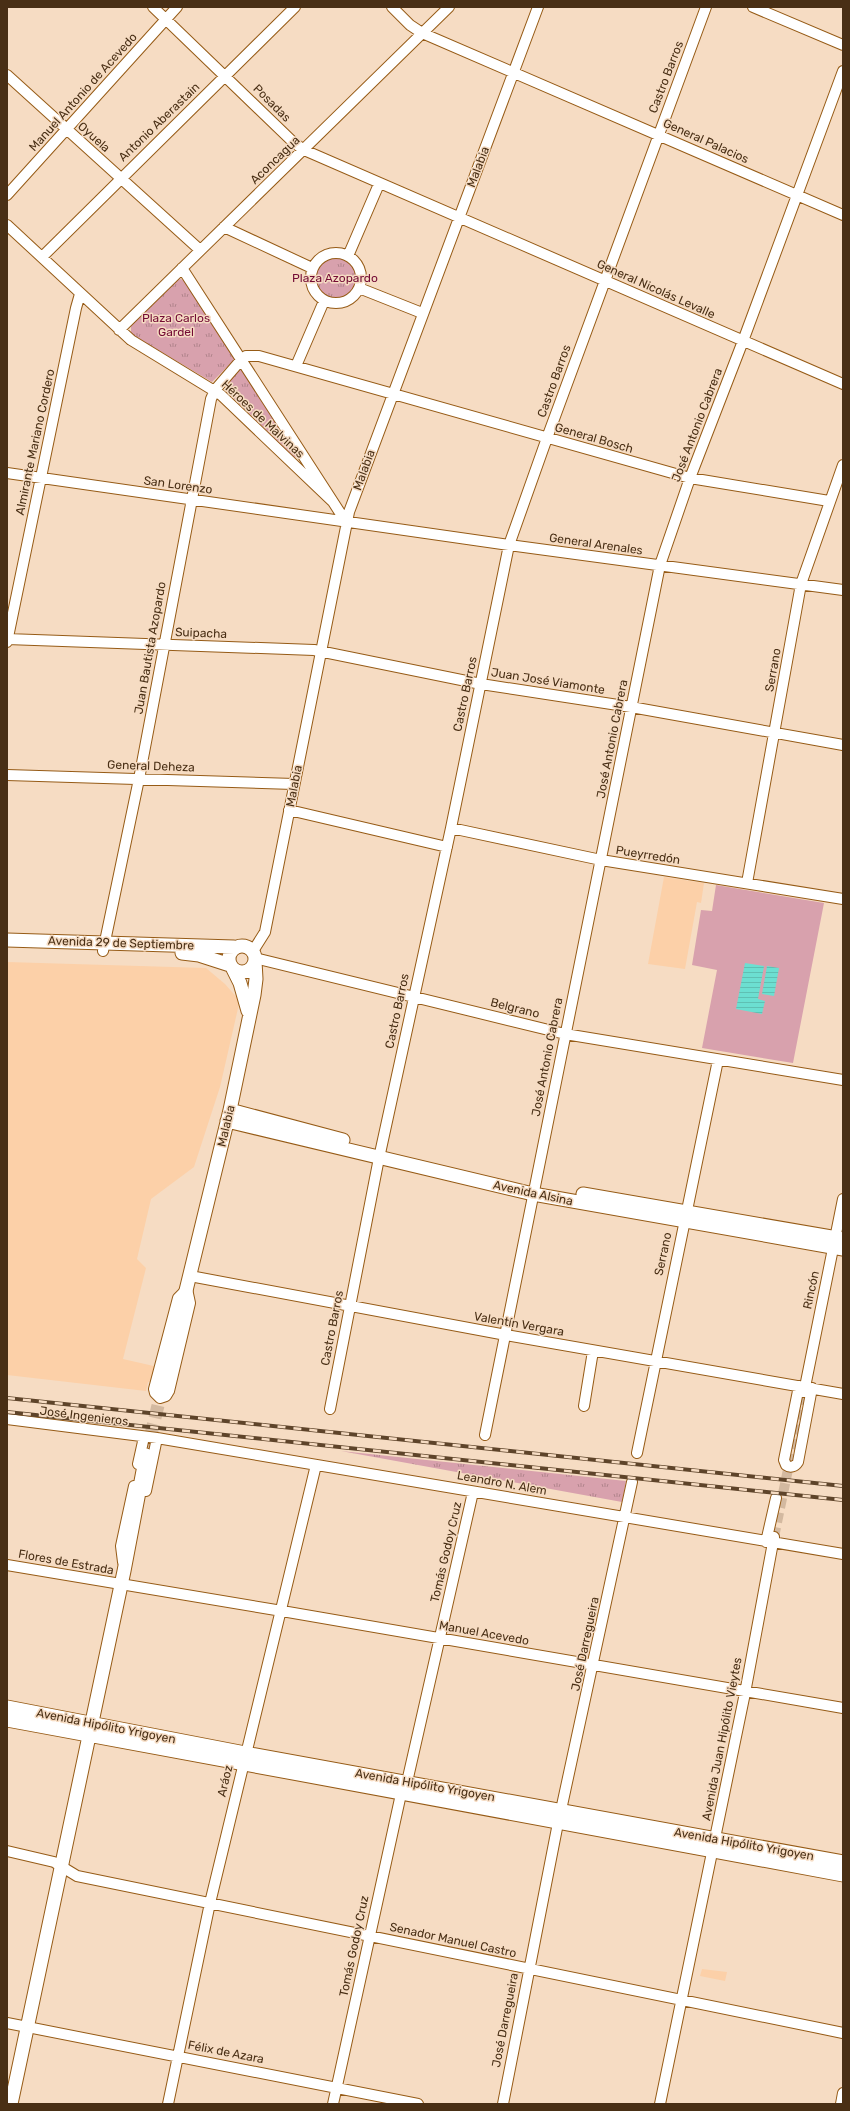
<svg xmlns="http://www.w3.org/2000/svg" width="850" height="2111" viewBox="0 0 850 2111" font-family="Rubik,sans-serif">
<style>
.built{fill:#fcd0a8}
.grass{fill:#d8a1ad}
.park{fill:url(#park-tufts)}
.water{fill:url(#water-rules)}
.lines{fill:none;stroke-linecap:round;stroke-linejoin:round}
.minor-tunnel{stroke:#d3b9a0;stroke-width:10;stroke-dasharray:10 5;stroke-linecap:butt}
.major-tunnel{stroke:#d3b9a0;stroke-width:13;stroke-dasharray:13 6;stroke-linecap:butt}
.minor-casing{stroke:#965b16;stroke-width:12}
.major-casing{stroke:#965b16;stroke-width:15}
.minor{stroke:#fff;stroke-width:10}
.major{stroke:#fff;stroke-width:13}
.rail-casing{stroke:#5e442a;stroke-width:4}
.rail{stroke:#f6dcc3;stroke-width:2.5;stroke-dasharray:8;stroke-linecap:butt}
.labels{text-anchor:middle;stroke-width:3;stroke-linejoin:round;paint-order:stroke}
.street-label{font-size:12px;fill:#492f15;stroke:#f6dcc3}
.park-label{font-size:12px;fill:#730b35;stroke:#f6dcc3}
</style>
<defs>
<pattern id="park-tufts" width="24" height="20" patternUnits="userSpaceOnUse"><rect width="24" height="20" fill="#d8a1ad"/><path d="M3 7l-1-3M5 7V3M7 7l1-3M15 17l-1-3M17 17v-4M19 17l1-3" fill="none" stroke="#b1848c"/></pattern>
<pattern id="water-rules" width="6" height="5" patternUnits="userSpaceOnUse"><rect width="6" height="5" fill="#6cdfd1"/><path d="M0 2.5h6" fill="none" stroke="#5fc0b3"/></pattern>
</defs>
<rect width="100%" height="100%" fill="#f6dcc3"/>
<path class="built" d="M 664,877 L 704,883 L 701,903 L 697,902 L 685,969 L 648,964 Z
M 7,962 L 206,968 L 225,984 L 239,1000 L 239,1004 L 220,1087 L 194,1167 L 151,1199 L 137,1259 L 146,1268 L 123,1359 L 158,1367 L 155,1381 L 148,1382 L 146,1391 L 7,1375 Z
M 702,1969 L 727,1972 L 725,1981 L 700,1976 Z"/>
<path class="grass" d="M 716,885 L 824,903 L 793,1063 L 702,1048 L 717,970 L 692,965 L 701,910 L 712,911 Z"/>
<path class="park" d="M313 278a22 22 0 1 1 44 0a22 22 0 1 1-44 0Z
M 181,279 L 184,281 L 234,356 L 234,360 L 212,382 L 131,334 L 131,325 L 177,280 Z
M 242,368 L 297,456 L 295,458 L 225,390 C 225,383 235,370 242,368 Z
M 341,1451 L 626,1481 L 622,1502 Z"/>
<path class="water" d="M 745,963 L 764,966 L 758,999 L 765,1001 L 762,1014 L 736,1009 Z
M 767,966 L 779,968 L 774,996 L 762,994 Z"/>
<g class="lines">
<path class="minor-tunnel" d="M 774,1537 L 804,1392"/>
<path class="major-tunnel" d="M 146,1455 L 161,1393"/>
<defs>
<path id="minor" d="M 153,7 L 293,142 L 304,150 L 843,384
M 392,7 L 410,25 L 422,33 L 843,215
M 753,7 L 843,45
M 7,75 L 200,250
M 7,195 L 177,7
M 7,225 L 131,340 L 221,395 L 332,501
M 224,227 L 312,268
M311 278a25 25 0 1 1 50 0a25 25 0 1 1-50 0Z
M 348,256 L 379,184
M 42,257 L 295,7
M 182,268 L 346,522
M 359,288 L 422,313
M 119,330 L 449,7
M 296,366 L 324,301
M 7,473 L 509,545 L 843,590
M 7,639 L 314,650 L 481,684 L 631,707 L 843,745
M 7,642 L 76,308 L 80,294
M 7,775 L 294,784
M 289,810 L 447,847
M 451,828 L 601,860 L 843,899
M 747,883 L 801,584 L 843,465
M 103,951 L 139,779 L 211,399 L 215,390 L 241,360 L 246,356 L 259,356 L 690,478 L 829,501
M 253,951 L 265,932 L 349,512 L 538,7
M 255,958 L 565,1034 L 843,1080
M 190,1276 L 506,1335 L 843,1394
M 187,1289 L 190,1303 L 169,1391 L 166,1396 L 160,1398 L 155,1393 L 154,1389 L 178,1298 Z
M 799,1386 L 784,1460 L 786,1465 C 790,1468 795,1467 798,1462 L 812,1388
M 804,1392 L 843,1199
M 584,1406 L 593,1351
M 330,1409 L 379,1158 L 451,828 L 509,545 L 547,438 L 706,7
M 7,1419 L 157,1438 L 843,1554
M 485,1435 L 660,565 L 690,478 L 743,341 L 843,71
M 637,1453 L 718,1060
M 138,1464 L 144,1437
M 146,1491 L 157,1438
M 766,1542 L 776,1498
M 123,1562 L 121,1546 L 134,1486
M 7,1565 L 282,1611 L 843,1708
M 407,1782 L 473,1492
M 561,1810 L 632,1482
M 7,1851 L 54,1862 L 77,1876 L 843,2033
M 7,2023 L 418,2104
M 168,2104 L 210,1903 L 316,1465
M 333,2104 L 401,1794
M 503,2104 L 558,1823
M 660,2104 L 745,1693 L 774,1537
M 841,2104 L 843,2093"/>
<path id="major" d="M 7,940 L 234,947
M229 959a13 13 0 1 1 26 0a13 13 0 1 1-26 0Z
M 182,953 L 199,955 L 230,965
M 233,969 L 240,983 L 248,1011
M 230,1110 L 343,1140
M 227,1121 L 533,1194 L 843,1249
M 583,1194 L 843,1239
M 161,1393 L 230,1110 L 254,995 L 256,979 L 255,961
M 7,1707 L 245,1753 L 843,1862
M 7,1720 L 843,1875
M 11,2104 L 124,1571 L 146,1455"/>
</defs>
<use href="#minor" class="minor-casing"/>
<use href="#major" class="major-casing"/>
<use href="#minor" class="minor"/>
<use href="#major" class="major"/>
<defs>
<path id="rail" d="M 7,1398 L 843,1486
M 7,1412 L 843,1500"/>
</defs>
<use href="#rail" class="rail-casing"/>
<use href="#rail" class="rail"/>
</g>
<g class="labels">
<g class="street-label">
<text transform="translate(666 77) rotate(-69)" y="4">Castro Barros</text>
<text transform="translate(83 92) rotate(-48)" y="4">Manuel Antonio de Acevedo</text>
<text transform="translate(272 103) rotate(45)" y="4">Posadas</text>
<text transform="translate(159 122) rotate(-44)" y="4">Antonio Aberastain</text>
<text transform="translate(94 137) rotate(42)" y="4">Oyuela</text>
<text transform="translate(706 141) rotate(24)" y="4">General Palacios</text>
<text transform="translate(275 160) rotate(-44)" y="4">Aconcagua</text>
<text transform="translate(478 167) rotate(-69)" y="4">Malabia</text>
<text transform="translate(656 289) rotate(24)" y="4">General Nicolás Levalle</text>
<text transform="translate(554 381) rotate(-70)" y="4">Castro Barros</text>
<text transform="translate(263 419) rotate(43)" y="4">Héroes de Malvinas</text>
<text transform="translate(697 425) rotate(-69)" y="4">José Antonio Cabrera</text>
<text transform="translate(594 438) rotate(16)" y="4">General Bosch</text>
<text transform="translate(35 442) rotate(-78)" y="4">Almirante Mariano Cordero</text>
<text transform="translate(364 470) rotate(-70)" y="4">Malabia</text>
<text transform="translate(178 485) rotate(8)" y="4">San Lorenzo</text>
<text transform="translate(596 544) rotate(8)" y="4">General Arenales</text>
<text transform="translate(201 633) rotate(2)" y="4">Suipacha</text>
<text transform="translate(150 648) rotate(-80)" y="4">Juan Bautista Azopardo</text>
<text transform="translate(773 670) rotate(-80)" y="4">Serrano</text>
<text transform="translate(548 681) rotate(9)" y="4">Juan José Viamonte</text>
<text transform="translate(465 694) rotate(-78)" y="4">Castro Barros</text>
<text transform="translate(612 739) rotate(-79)" y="4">José Antonio Cabrera</text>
<text transform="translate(151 766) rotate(2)" y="4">General Deheza</text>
<text transform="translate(294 786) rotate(-79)" y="4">Malabia</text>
<text transform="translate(648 855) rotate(9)" y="4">Pueyrredón</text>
<text transform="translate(121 943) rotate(2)" y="4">Avenida 29 de Septiembre</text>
<text transform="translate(515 1008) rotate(14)" y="4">Belgrano</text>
<text transform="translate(397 1011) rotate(-78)" y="4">Castro Barros</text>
<text transform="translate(547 1057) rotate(-79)" y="4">José Antonio Cabrera</text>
<text transform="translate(226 1126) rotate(-77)" y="4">Malabia</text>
<text transform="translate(533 1193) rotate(12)" y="4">Avenida Alsina</text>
<text transform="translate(663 1254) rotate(-78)" y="4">Serrano</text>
<text transform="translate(811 1290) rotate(-78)" y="4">Rincón</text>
<text transform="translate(519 1324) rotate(10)" y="4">Valentín Vergara</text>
<text transform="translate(332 1328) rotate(-79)" y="4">Castro Barros</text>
<text transform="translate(84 1416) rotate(7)" y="4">José Ingenieros</text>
<text transform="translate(502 1483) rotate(10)" y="4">Leandro N. Alem</text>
<text transform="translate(446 1552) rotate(-77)" y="4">Tomás Godoy Cruz</text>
<text transform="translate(66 1562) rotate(10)" y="4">Flores de Estrada</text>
<text transform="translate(484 1633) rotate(10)" y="4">Manuel Acevedo</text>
<text transform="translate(585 1644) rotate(-78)" y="4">José Darregueira</text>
<text transform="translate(106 1726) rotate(11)" y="4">Avenida Hipólito Yrigoyen</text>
<text transform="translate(722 1739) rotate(-79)" y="4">Avenida Juan Hipólito Vieytes</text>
<text transform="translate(225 1781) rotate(-77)" y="4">Aráoz</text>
<text transform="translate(425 1785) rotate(10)" y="4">Avenida Hipólito Yrigoyen</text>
<text transform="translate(744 1844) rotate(10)" y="4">Avenida Hipólito Yrigoyen</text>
<text transform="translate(453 1940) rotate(12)" y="4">Senador Manuel Castro</text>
<text transform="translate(354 1946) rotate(-78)" y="4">Tomás Godoy Cruz</text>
<text transform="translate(505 2020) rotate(-79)" y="4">José Darregueira</text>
<text transform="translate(226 2052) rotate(11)" y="4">Félix de Azara</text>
</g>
<g class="park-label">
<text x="335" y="282">Plaza Azopardo</text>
<text x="176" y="322">Plaza Carlos<tspan x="176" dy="14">Gardel</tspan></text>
</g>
</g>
<rect width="850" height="2111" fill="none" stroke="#492f15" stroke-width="16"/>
</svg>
